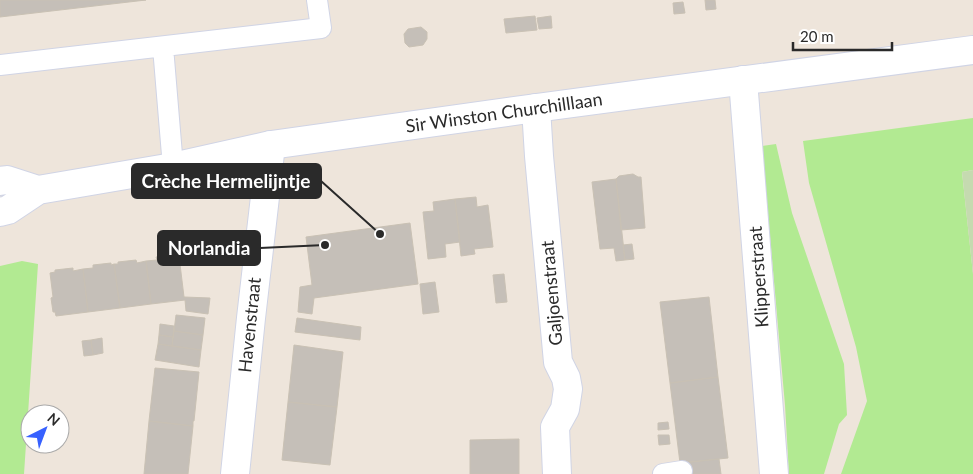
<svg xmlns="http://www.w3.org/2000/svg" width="973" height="474" viewBox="0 0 973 474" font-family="Lato,sans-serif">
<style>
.green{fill:#b2ea92}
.cemetery{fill:#c5dab0}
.building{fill:#c5bfb8;stroke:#c9c1b4}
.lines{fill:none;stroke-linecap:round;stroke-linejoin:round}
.lane-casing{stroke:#d0d4e5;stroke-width:22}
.street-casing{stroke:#d0d4e5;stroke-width:30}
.secondary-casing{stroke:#d0d4e5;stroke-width:30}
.lane{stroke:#fff;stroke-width:20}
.street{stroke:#fff;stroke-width:28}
.secondary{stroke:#fff;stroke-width:28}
.labels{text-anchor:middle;stroke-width:5;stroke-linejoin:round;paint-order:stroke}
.street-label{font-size:18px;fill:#2a2a2a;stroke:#fff}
.leader{fill:none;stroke:#2a2a2a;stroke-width:2}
.callout-dot{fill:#2a2a2a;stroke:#fff;stroke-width:2}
.callout{fill:#2a2a2a;stroke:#2a2a2a;stroke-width:2}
.callout-label{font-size:19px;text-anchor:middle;font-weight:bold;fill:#fff}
</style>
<rect width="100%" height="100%" fill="#eee5db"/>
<path class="green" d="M 973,118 L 973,170 L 962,172 L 973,274 L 973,474 L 841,474 L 867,401 L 856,347 L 809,183 L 803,141 Z
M 776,144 L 792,213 L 844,364 L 847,415 L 839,424 L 824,474 L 789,474 L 785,405 L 762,146 Z
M 22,261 L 38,264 L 24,474 L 0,474 L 0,266 Z"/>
<path class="cemetery" d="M 973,170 L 973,274 L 962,172 Z"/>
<path class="building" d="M 0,0 L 146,0 L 0,17 Z
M 705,0 L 715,0 L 716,9 L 706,10 Z
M 683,2 L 685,13 L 674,14 L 673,3 Z
M 535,16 L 537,30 L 506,33 L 504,19 Z
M 551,16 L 552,28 L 539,29 L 537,18 Z
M 421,27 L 427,32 L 427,39 L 423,45 L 409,47 L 405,43 L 404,34 L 408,29 Z
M 633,174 L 638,177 L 641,177 L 645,228 L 621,230 L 616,179 L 619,176 Z
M 616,179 L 625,260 L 616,261 L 614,248 L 600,249 L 592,182 Z
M 476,197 L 477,207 L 488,205 L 493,247 L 474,249 L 475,254 L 461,256 L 455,199 Z
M 455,199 L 460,242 L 445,244 L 446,257 L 428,259 L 423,212 L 434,211 L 433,202 Z
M 410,223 L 418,284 L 314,298 L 312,314 L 298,312 L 300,287 L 312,285 L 306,237 Z
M 632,244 L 634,259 L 625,260 L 623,245 Z
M 175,255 L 175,257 L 179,256 L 184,297 L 210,298 L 208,314 L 186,311 L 185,300 L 151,304 L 146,261 L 157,260 L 156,257 Z
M 136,260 L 137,263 L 146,261 L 151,304 L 120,308 L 114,264 L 118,264 L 118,262 Z
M 111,263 L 111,265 L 114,264 L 120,308 L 88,312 L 83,269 L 93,268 L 93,265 Z
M 73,268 L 73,271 L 83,269 L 88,312 L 56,316 L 55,312 L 53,312 L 51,298 L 53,297 L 50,273 L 55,272 L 55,270 Z
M 504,274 L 507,302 L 496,303 L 493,275 Z
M 435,282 L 439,312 L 423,314 L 420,284 Z
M 709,297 L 718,377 L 670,383 L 660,302 Z
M 176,315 L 205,318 L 203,335 L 174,331 Z
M 297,318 L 361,327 L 360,340 L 295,332 Z
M 160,324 L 174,326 L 173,337 L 159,335 Z
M 174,331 L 203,335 L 201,350 L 172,346 Z
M 159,335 L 173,337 L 172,346 L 158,344 Z
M 102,338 L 103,353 L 93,355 L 91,340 Z
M 91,340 L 93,355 L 84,356 L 82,341 Z
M 158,344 L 201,350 L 199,367 L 155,360 Z
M 294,345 L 343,352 L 337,407 L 288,402 Z
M 155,368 L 199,372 L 194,421 L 193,421 L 193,426 L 149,421 Z
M 718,377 L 728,458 L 680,463 L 670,383 Z
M 288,402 L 337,407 L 330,465 L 282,460 Z
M 149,421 L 193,426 L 188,474 L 144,474 Z
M 668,422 L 669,429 L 658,430 L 658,423 Z
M 658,435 L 669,435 L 670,444 L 659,445 Z
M 519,439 L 519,474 L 470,474 L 470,440 Z
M 719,459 L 721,474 L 682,474 L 681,463 Z"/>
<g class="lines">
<defs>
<path id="lane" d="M 163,47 L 173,167
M 0,65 L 321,28 L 317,0
M 663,474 L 682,471"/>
<path id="street" d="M 743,80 L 774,474
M 536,108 L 539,156 L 558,362 L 566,378 L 568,389 L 565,409 L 555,427 L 557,474
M 235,474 L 251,318 L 271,145"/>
<path id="secondary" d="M 0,181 L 7,180 L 38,190
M 0,212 L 8,210 L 38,190 L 173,167 L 271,145 L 536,108 L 973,50"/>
</defs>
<use href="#lane" class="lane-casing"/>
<use href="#street" class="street-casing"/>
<use href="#secondary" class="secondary-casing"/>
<use href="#lane" class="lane"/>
<use href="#street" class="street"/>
<use href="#secondary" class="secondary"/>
</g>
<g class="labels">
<g class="street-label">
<text transform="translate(504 113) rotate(-8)" y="6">Sir Winston Churchilllaan</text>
<text transform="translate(759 277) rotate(-94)" y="6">Klipperstraat</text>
<text transform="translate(552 293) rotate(-95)" y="6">Galjoenstraat</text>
<text transform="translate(250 325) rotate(-84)" y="6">Havenstraat</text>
</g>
</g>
<path class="leader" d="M380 234L321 181M325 245L260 248"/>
<g class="callout-dot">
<circle cx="380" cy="234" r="5"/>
<circle cx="325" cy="245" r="5"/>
</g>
<g class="callout">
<rect x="132" y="164" width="189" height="34" rx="5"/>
<rect x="158" y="231" width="102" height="34" rx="5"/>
</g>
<g class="callout-label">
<text x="226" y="188">Crèche Hermelijntje</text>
<text x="209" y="255">Norlandia</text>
</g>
<g transform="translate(45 429) rotate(42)"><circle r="24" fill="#ffffff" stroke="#aaaaaa"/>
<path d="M0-4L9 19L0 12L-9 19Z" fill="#3761ff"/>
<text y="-8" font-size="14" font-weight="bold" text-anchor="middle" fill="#2a2a2a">N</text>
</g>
<path d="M793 42v8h99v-8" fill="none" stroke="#2a2a2a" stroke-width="2.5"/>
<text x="800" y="42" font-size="15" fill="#2a2a2a" stroke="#ffffff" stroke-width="4" paint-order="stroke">20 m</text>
</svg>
